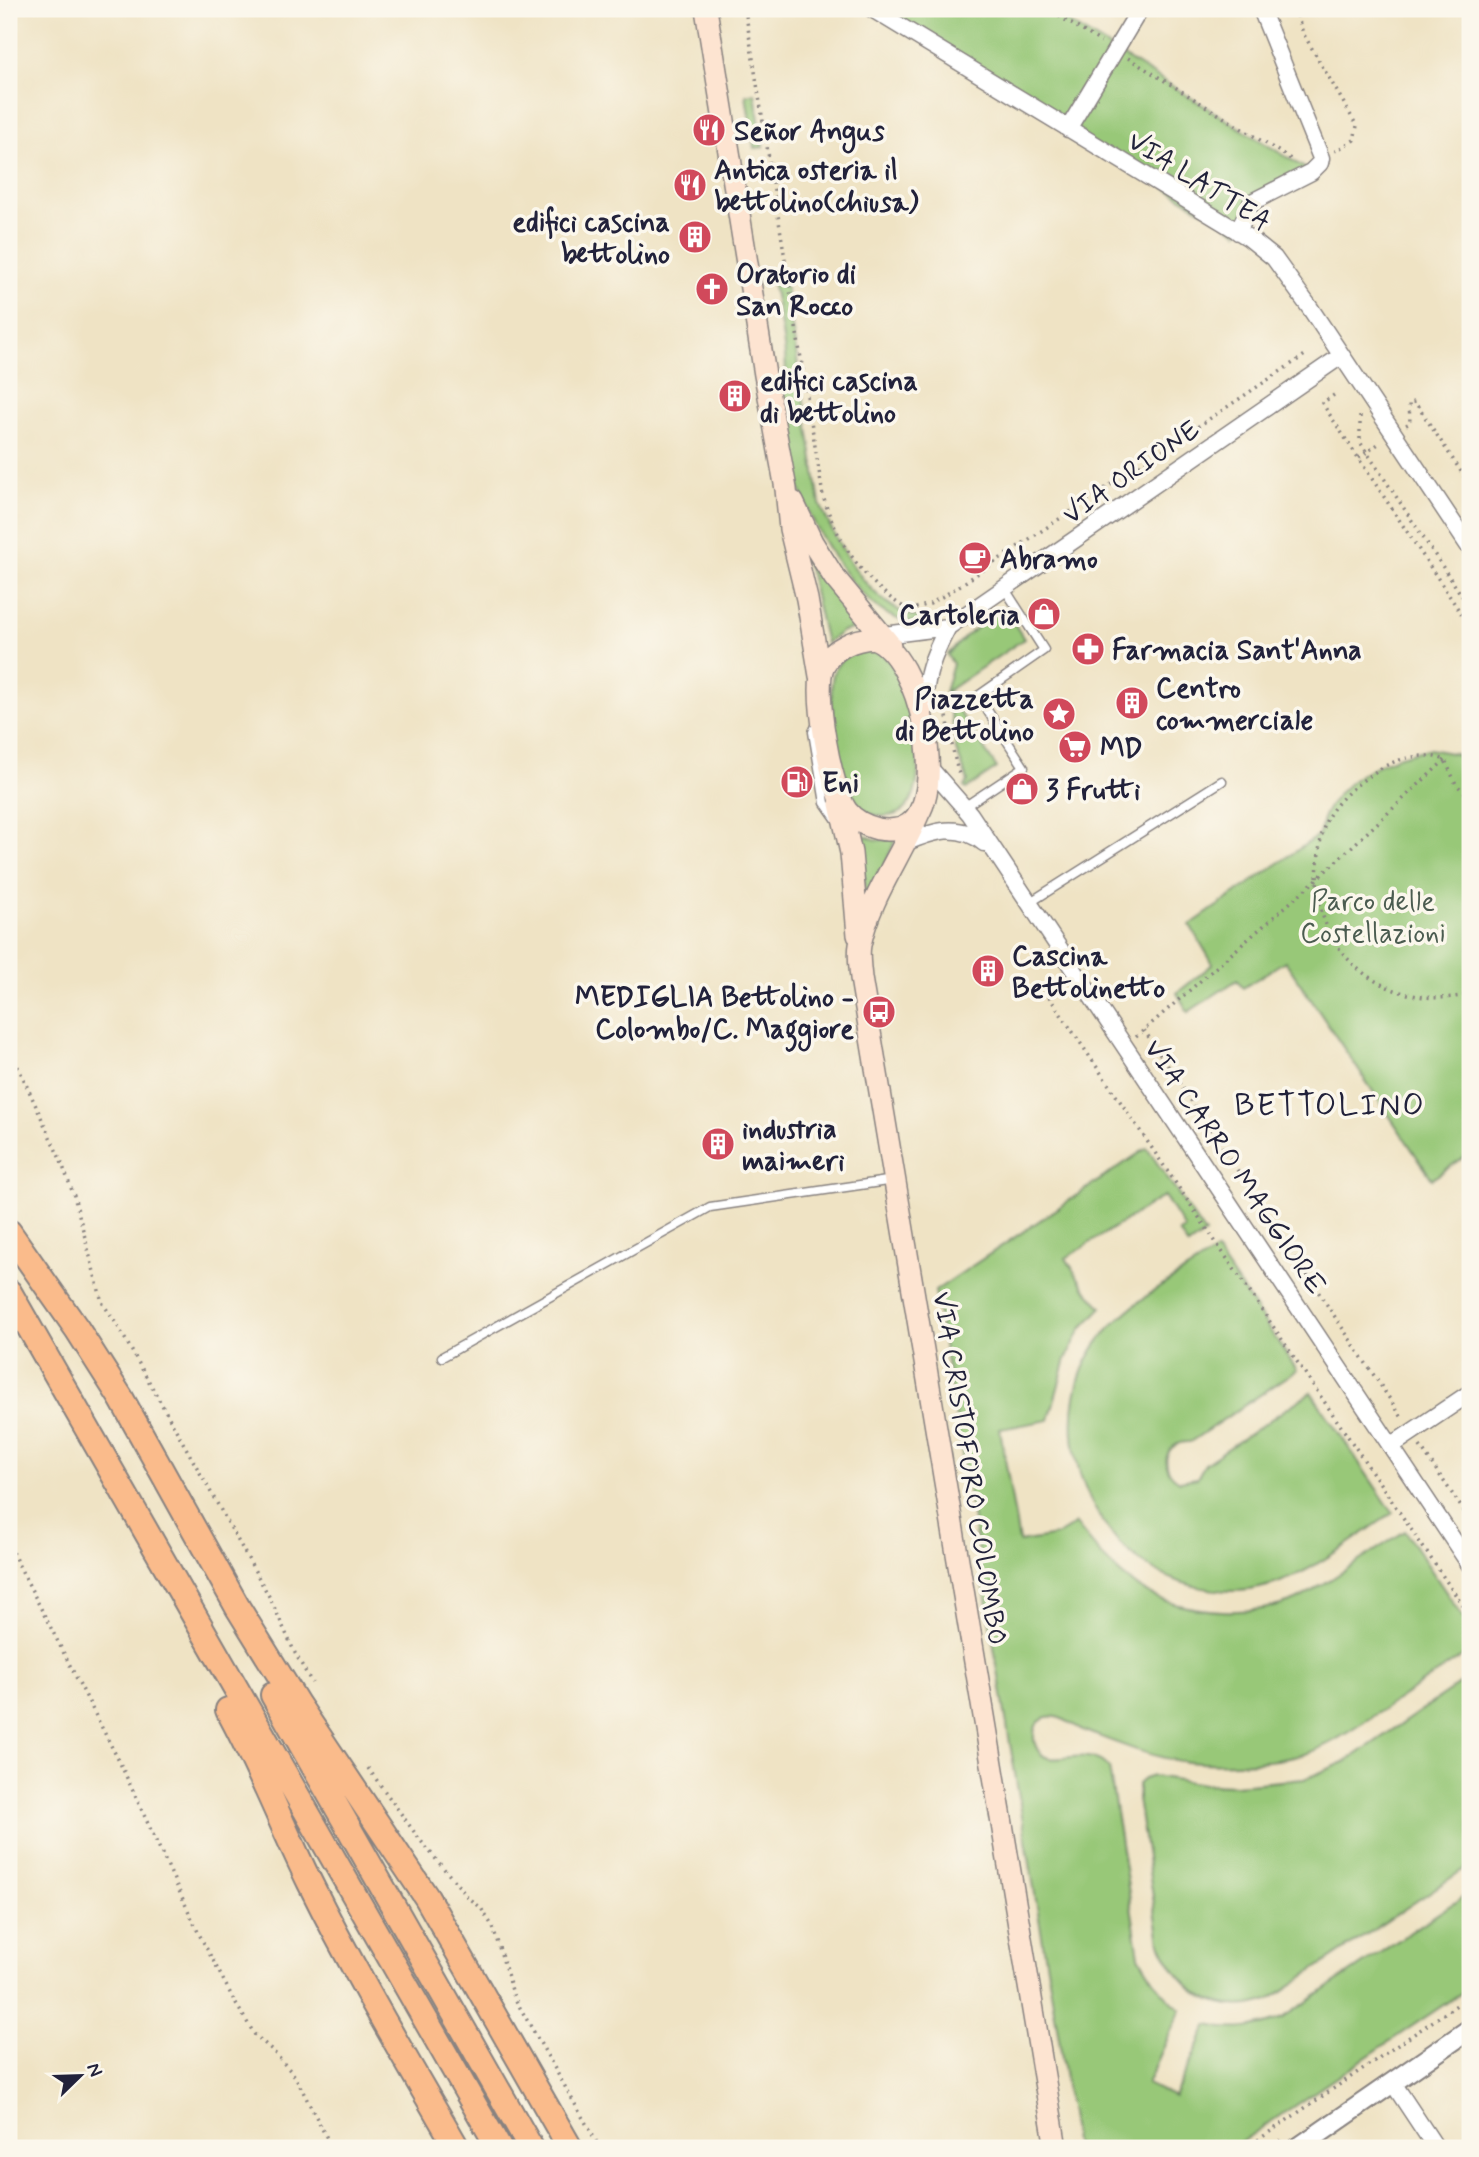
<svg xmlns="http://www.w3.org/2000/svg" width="1479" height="2157" viewBox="0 0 1479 2157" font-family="Mynerve,sans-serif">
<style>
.green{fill:#98c878;stroke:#5d755a;stroke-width:2}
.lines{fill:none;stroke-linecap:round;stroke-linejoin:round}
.service-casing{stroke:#888280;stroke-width:11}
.minor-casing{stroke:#888280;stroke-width:19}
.tertiary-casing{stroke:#888280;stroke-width:23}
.secondary-casing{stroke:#888280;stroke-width:24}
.trunk-casing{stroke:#888280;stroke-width:28}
.path{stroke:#888280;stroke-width:3.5;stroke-dasharray:2 5;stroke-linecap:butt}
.service{stroke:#fff;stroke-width:8}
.minor{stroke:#fff;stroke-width:16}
.tertiary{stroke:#fff;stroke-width:19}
.secondary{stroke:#fde4d1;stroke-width:21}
.trunk{stroke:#fabb8b;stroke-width:24}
.labels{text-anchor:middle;stroke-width:7;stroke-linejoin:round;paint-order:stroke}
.poi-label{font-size:28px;font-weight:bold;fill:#22223b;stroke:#fbf7ec;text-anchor:start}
.street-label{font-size:28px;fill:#22223b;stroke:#fbf7ec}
.park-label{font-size:28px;fill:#4b5c50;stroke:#fbf7ec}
.quarter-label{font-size:32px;letter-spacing:2px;fill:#22223b;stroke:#fbf7ec}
</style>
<rect width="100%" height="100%" fill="#fbf7ec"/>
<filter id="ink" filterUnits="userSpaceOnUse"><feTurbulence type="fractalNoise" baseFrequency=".0143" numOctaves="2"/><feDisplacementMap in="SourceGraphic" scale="14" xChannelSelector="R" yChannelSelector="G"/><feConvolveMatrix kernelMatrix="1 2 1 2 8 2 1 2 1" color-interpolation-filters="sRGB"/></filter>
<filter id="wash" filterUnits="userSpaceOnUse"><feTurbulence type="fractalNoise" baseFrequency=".00686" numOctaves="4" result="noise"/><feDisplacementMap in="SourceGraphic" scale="28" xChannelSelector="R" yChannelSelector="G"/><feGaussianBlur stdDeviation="1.57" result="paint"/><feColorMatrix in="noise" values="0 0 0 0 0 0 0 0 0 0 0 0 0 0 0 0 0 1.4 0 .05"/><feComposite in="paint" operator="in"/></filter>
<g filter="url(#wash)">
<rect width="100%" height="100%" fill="#efe3c4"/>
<path class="green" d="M 872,9 L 1047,9 L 1311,172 L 1253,202 L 1238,232 Z
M 755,93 L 763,147 L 754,148 L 746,95 Z
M 783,270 L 820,504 C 838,546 872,611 922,618 L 923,621 C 873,633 820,541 805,502 C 791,469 784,433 781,397 C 795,377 775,297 770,272 Z
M 807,561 L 811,561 L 830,589 L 863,627 L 843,631 L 826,643 Z
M 1004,607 L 1024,639 L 946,692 L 997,768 L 966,789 L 964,787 L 968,781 L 956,750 L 952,718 L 945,692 L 953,664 L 947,655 L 966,636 Z
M 865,651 C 873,652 880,652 885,657 C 911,683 944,813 886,816 C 875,817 865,812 858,804 C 842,785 824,691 835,669 C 841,657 852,652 865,651 Z
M 1429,749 L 1456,754 L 1470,774 L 1470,1153 L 1432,1179 L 1285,961 L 1243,988 L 1237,980 L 1188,1012 L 1177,993 L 1213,964 L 1190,925 L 1319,835 C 1321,828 1322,820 1325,814 C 1345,775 1388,756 1429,749 Z
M 860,834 L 877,840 L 894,839 L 895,841 L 867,907 Z
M 1147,1148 L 1205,1234 L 1188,1246 L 1179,1232 L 1185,1229 L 1164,1196 L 1066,1258 L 1085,1289 L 1102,1307 L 1081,1329 L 1066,1359 L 1049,1420 L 1000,1429 L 1019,1542 L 1056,1536 L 1076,1524 C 1097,1551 1121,1581 1154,1596 C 1191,1614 1252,1616 1291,1602 C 1306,1597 1319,1586 1333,1578 C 1357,1562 1381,1547 1405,1531 L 1470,1628 L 1470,1651 C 1441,1671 1411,1690 1382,1710 C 1355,1728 1329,1747 1298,1756 C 1272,1763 1214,1765 1187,1762 C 1153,1758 1117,1743 1085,1731 C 1076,1727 1066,1719 1056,1717 C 1034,1712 1028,1739 1040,1753 C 1055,1769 1085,1743 1109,1768 L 1139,1956 C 1150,1976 1162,1995 1181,2009 L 1147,2084 L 1174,2097 L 1208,2025 C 1235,2032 1257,2028 1283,2018 L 1470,1892 L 1470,1987 L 1232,2148 L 1075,2148 L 1060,2045 L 935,1291 Z
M 1216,1251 L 1297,1370 L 1190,1442 C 1165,1440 1157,1469 1180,1481 L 1197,1478 L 1205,1464 L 1311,1392 L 1393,1513 C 1349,1541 1302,1583 1249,1590 C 1211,1594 1173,1584 1143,1563 C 1074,1515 1047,1405 1102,1337 C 1131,1300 1178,1277 1216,1251 Z
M 1470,1677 L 1470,1865 L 1269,2000 C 1217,2018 1180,1990 1160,1943 L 1138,1799 L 1138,1784 L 1144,1779 L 1153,1776 L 1204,1784 L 1235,1785 L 1305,1779 L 1347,1761 Z"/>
</g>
<g filter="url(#ink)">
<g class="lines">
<defs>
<path id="service" d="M 817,724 L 813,732 L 825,803 L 837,820
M 964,807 L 1024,767 L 978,696 L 1044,650 L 1005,589
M 1029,903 L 1222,781
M 442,1357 L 710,1207 L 894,1180"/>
<path id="minor" d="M 872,9 L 1249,238 L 1274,258 L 1310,308 L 1470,548
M 1068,129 L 1140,9
M 1238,232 L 1252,202 L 1311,172 L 1320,163 L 1321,158 L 1261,9
M 876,636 L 948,627 L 1341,356
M 924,711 C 924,679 933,655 948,627
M 928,766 L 970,814 L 1470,1565
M 905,843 C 933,831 959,822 984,843
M 1391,1446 L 1470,1393
M 1393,2083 L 1436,2148"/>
<path id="tertiary" d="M 1298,2148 L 1470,2029"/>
<path id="secondary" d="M 706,9 L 765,375 L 786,489 L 790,529 L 807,599 L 820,676
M 793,502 L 812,542 L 834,577 L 890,645
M 873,638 C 920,654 950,796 909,824 C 901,830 888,831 878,829 C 866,826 855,821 847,811 C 831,790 812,688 824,665 C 833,648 855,639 873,638 Z
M 840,804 L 851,853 L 858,935
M 921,808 C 903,854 870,896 860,945 C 858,955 860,967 861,978 L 1056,2148"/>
<path id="trunk" d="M 9,1232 L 77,1329 L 121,1398 L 238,1608 L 298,1705 L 427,1898 L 570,2148
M 9,1292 L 499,2148
M 273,1695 L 531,2148
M 228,1710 C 259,1766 282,1826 310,1883 C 355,1974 407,2061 457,2148"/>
</defs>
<use href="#service" class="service-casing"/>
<use href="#minor" class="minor-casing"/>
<use href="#tertiary" class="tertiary-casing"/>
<use href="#secondary" class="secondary-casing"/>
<use href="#trunk" class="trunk-casing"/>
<path class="path" d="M 745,9 L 823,496 C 837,544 870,591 916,614
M 1047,9 L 1101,42
M 1295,9 L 1303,33 L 1357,126 L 1354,140 L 1335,151
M 1128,58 L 1294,161
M 1334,395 L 1322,403 L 1470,627
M 1360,416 L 1360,442 L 1470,608
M 1406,425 L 1410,423 L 1409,403 L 1415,402 L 1470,485
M 1359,458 L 1381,442
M 909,610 L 930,604 L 953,590 L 1305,355
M 943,696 C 949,722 951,748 959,774
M 1470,798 L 1456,784 L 1445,760 C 1426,752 1402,757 1383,767 C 1363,779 1340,796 1328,817 C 1321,831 1319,849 1318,864 C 1308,952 1387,1014 1470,994
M 1041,985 L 1470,1616
M 1144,1030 L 1403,1419
M 1136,1037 L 1316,880 L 1445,760
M 9,1047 L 61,1161 L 74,1196 L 102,1302 L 119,1328 L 270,1598 L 295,1653 L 312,1683
M 1420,1446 L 1470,1520
M 9,1546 L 120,1763 L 199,1934 L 236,2004 L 255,2035 L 272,2050 L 295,2076 L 332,2148
M 368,1768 L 420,1840 L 466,1895 L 481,1908 L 493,1927 L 514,1997 L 600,2148
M 1246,2148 L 1470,1996
M 1268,2148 L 1281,2140"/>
<use href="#service" class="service"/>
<use href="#minor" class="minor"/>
<use href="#tertiary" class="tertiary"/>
<use href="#secondary" class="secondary"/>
<use href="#trunk" class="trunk"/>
</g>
</g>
<defs>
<symbol id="restaurant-disc" viewBox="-11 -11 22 22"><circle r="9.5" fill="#d1495b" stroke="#fbf7ec"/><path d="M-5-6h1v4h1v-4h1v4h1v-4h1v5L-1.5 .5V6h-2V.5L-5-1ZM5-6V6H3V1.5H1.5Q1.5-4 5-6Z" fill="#fff"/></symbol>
<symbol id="building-disc" viewBox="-11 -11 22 22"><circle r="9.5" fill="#d1495b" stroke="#fbf7ec"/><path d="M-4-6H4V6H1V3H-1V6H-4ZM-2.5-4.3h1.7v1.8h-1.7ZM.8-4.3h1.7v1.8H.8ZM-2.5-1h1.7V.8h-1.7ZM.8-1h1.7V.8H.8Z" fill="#fff"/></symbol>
<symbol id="church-disc" viewBox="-11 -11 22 22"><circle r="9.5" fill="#d1495b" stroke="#fbf7ec"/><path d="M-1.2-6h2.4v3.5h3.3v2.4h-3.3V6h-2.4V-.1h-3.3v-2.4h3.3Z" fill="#fff"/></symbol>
<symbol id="cafe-disc" viewBox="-11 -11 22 22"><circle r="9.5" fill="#d1495b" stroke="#fbf7ec"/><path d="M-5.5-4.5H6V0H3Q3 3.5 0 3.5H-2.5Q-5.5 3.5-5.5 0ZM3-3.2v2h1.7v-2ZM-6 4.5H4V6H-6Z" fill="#fff"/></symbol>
<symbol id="shop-disc" viewBox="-11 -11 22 22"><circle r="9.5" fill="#d1495b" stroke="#fbf7ec"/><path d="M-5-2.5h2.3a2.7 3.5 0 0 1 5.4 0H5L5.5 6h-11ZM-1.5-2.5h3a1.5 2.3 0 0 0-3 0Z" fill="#fff"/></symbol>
<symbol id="pharmacy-disc" viewBox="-11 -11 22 22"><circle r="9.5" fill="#d1495b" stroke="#fbf7ec"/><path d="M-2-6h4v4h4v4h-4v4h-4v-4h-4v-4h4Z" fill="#fff"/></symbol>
<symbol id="sight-disc" viewBox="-11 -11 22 22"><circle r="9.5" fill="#d1495b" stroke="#fbf7ec"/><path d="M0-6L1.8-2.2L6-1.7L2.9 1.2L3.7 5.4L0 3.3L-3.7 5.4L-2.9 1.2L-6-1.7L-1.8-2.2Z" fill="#fff"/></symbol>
<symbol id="supermarket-disc" viewBox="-11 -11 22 22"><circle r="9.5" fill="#d1495b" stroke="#fbf7ec"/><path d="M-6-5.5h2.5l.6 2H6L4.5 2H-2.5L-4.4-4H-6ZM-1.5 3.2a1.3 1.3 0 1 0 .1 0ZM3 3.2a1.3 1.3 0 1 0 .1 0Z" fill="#fff"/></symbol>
<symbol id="fuel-disc" viewBox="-11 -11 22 22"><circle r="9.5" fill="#d1495b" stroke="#fbf7ec"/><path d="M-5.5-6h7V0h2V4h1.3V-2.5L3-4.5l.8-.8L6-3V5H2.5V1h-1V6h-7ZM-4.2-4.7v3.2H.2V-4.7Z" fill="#fff"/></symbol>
<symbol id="bus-disc" viewBox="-11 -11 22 22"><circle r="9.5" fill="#d1495b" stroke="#fbf7ec"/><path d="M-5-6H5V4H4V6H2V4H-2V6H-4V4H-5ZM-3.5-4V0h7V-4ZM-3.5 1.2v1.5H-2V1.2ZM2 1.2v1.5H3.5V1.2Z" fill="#fff"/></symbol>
</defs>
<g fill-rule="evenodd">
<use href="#restaurant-disc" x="690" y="111" width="38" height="38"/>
<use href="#restaurant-disc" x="671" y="166" width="38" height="38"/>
<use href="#building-disc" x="676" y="218" width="38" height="38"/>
<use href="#church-disc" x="693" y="270" width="38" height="38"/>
<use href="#building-disc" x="716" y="377" width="38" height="38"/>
<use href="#cafe-disc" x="956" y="539" width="38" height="38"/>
<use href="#shop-disc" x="1025" y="595" width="38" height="38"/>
<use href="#pharmacy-disc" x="1069" y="630" width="38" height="38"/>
<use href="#building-disc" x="1113" y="684" width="38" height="38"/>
<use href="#sight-disc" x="1040" y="695" width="38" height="38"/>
<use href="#supermarket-disc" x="1056" y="728" width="38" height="38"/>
<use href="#fuel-disc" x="778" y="763" width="38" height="38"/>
<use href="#shop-disc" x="1003" y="770" width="38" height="38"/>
<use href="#building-disc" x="969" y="952" width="38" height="38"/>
<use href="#bus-disc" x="860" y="993" width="38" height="38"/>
<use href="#building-disc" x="699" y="1125" width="38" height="38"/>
</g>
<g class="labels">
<g class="poi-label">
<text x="734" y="140">Señor Angus</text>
<text x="714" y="179">Antica osteria il<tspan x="714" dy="32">bettolino(chiusa)</tspan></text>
<text x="670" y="231" text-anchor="end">edifici cascina<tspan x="670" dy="32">bettolino</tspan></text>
<text x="736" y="283">Oratorio di<tspan x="736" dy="32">San Rocco</tspan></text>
<text x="760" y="390">edifici cascina<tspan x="760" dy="32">di bettolino</tspan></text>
<text x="1000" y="568">Abramo</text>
<text x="1020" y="624" text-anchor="end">Cartoleria</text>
<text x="1112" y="659">Farmacia Sant'Anna</text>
<text x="1156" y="697">Centro<tspan x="1156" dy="32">commerciale</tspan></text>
<text x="1034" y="708" text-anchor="end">Piazzetta<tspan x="1034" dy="32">di Bettolino</tspan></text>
<text x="1100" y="757">MD</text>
<text x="822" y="792">Eni</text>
<text x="1046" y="799">3 Frutti</text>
<text x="1012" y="965">Cascina<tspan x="1012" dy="32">Bettolinetto</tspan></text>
<text x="854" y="1006" text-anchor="end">MEDIGLIA Bettolino -<tspan x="854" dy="32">Colombo/C. Maggiore</tspan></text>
<text x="742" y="1138">industria<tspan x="742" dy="32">maimeri</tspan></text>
</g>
<g class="street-label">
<text transform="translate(1200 180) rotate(32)" y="10">VIA LATTEA</text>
<text transform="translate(1130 471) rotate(-35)" y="10">VIA ORIONE</text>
<text transform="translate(1236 1166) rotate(56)" y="10">VIA CARRO MAGGIORE</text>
<text transform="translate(971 1468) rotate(81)" y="10">VIA CRISTOFORO COLOMBO</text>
</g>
<g class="park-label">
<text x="1373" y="910">Parco delle<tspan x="1373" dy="32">Costellazioni</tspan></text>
</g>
<g class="quarter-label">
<text x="1330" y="1115">BETTOLINO</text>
</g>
</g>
<rect width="1479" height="2157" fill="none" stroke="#fbf7ec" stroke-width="35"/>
<g transform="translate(80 2076) rotate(67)" stroke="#fbf7ec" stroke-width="5" paint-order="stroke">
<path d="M0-5L12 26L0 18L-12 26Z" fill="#22223b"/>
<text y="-10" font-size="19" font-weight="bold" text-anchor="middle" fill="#22223b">N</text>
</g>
</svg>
